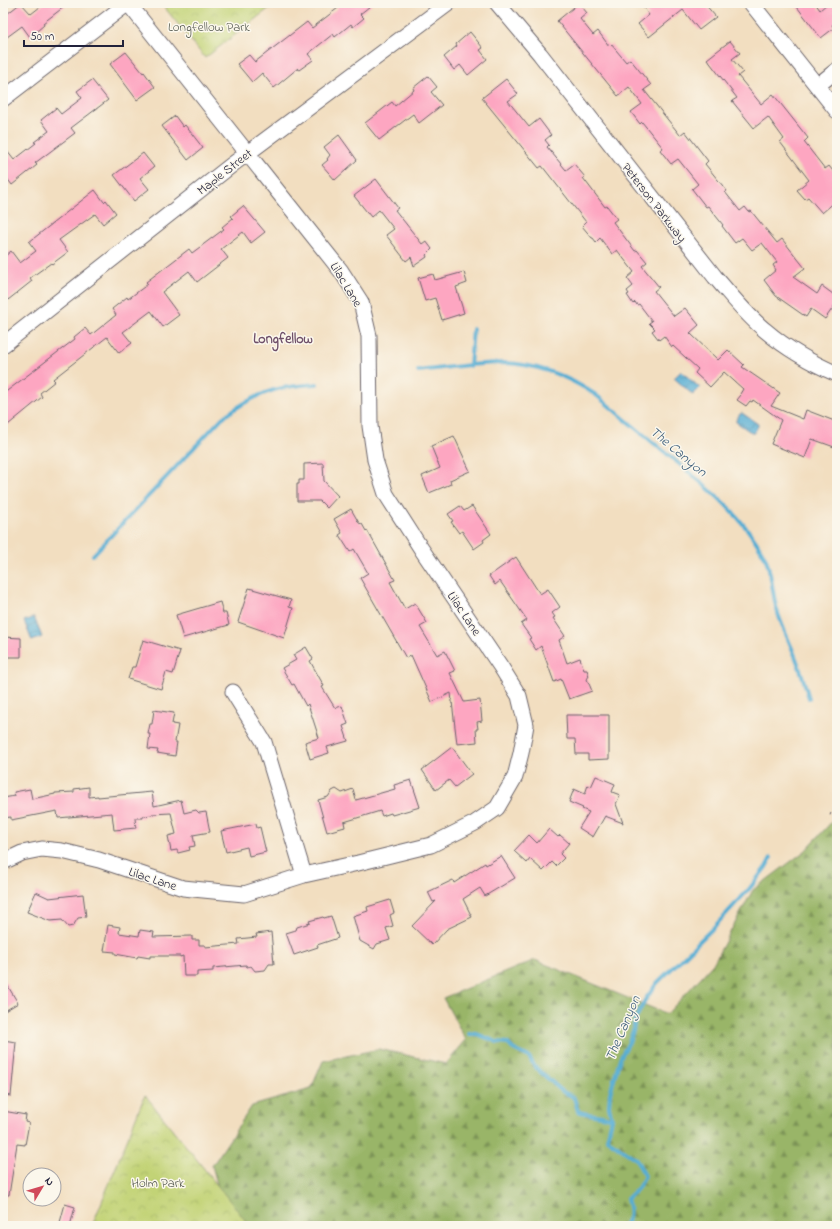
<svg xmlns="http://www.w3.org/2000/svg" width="840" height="1229" viewBox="0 0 840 1229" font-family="'Indie Flower',sans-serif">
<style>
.forest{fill:url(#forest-firs);stroke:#5e6c51}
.park{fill:url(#park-crowns);stroke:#727a58}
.water{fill:url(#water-waves);stroke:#3c6887}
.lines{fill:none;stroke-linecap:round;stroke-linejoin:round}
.stream{stroke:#56add3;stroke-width:4}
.building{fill:#fda6c1}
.minor-casing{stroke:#6b646a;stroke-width:17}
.path{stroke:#6b646a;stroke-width:2.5;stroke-dasharray:1 3;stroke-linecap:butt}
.minor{stroke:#fff;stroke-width:15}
.labels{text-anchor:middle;stroke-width:3;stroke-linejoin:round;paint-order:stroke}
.park-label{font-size:13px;fill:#52574d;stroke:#fbf7ec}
.street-label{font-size:13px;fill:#22223b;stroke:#fbf7ec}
.neighbourhood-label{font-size:14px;font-weight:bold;fill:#6f506a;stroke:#fbf7ec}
.water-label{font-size:14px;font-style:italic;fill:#375a78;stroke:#fbf7ec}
</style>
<defs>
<pattern id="forest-firs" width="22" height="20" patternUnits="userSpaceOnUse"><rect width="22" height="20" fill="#99b567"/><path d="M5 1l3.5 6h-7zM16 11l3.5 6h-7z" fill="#7c9356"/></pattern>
<pattern id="park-crowns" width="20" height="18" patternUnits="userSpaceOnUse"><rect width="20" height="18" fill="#c2d376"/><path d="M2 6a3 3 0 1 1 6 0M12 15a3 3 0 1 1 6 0" fill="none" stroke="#a6b567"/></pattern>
<pattern id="water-waves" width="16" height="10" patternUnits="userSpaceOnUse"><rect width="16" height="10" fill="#56add3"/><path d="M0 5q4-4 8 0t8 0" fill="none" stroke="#478cac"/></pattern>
</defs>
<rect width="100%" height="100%" fill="#fbf7ec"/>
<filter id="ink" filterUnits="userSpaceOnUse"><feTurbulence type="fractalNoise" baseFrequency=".025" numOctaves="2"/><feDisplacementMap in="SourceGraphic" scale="8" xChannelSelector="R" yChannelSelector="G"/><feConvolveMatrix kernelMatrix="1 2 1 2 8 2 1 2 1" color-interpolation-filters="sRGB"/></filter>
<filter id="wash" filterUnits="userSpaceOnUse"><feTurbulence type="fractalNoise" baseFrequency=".012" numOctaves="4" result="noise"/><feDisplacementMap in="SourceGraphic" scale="16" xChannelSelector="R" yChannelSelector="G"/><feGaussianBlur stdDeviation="0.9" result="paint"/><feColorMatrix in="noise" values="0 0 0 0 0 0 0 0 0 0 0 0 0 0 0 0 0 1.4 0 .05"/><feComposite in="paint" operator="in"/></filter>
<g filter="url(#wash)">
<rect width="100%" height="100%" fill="#f2dec0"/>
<path class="forest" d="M 837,816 L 837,1226 L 194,1226 L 222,1201 L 212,1166 L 252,1106 L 311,1089 L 323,1061 L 379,1049 L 446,1064 L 466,1040 L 443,998 L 535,960 L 667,1014 L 713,964 L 753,890 L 805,851 Z"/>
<path class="park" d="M 161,3 L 276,3 L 205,58 Z
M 145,1095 L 250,1226 L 92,1226 Z"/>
<path class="water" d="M 681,371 L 700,388 L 693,395 L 674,378 Z
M 742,413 L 758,424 L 758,426 L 754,433 L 752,433 L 736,422 L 736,420 L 740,414 Z
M 34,617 L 42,637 L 32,641 L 24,621 Z"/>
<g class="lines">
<path class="stream" d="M 470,366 L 473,329
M 418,371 C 446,368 477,363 504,363 C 537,364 569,377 596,395 C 619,414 642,434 666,453 C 702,483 741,512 764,555 C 772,570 772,593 777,610 C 782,628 791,644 797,661 C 802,673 805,686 809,698
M 93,555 L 222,418 C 238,406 254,396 274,390 C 287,386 303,385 317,384
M 469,1034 L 477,1034 L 497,1042 L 507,1043 L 513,1049 L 529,1057 L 535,1067 L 563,1092 L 570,1095 L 574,1098 L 578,1111 C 589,1116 601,1114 612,1119
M 624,1226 C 632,1217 630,1209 627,1199 L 638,1188 L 645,1176 L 636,1159 L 607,1139 L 612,1119 L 609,1106 L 610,1093 L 620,1058 L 629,1042 L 633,1031 L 635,1020 L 645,1000 L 657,983 L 714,927 L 750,888 L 766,867 L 771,858"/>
</g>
<g id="blocks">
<path class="building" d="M 21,3 L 31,14 L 45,3 L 69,3 L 43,23 L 44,25 L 30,37 L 22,26 L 3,40 L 3,17 Z
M 334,3 L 374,3 L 360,14 L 364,18 L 353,27 L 351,24 L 335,37 L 333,34 L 308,54 L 313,60 L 299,70 L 298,68 L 274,88 L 262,73 L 252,82 L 237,64 L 249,55 L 255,62 L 307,22 L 312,28 L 338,8 Z
M 579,3 L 587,13 L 580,19 L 593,35 L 598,31 L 609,46 L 611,44 L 626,62 L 630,59 L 651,85 L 644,90 L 680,135 L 685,131 L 708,161 L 705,164 L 727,191 L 725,192 L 740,211 L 745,207 L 749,212 L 751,211 L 777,243 L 782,239 L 805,268 L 793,277 L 817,294 L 822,286 L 837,297 L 837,302 L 825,319 L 811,309 L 806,317 L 776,296 L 764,280 L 776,270 L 773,265 L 777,262 L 762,243 L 752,250 L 742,238 L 735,243 L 722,226 L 723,225 L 708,206 L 706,207 L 692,189 L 698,184 L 678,159 L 671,164 L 660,150 L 663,148 L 642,122 L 640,124 L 631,112 L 642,104 L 629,87 L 618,96 L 557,21 Z
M 640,3 L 704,3 L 716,17 L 699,30 L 683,10 L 649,37 L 638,24 L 649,15 Z
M 794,3 L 815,3 L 820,10 L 828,3 L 837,3 L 837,22 L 832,25 L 834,28 L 821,38 Z
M 470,32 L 483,48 L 480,50 L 487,59 L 468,75 L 460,65 L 454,70 L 444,57 L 457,46 L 456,44 Z
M 730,41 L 740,53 L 732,59 L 743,72 L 738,76 L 761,104 L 773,94 L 808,138 L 804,142 L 825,169 L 829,166 L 837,176 L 837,200 L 822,213 L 808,197 L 805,199 L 797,190 L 809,180 L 780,142 L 784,139 L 768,117 L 754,128 L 732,101 L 737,98 L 707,59 Z
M 126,52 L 143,73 L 144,72 L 155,87 L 137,100 L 110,64 Z
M 428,76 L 437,87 L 431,92 L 442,105 L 419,123 L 413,114 L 379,140 L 365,123 L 392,102 L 395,106 L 414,90 L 413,88 Z
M 506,79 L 518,94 L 508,101 L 529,127 L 539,119 L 551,135 L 545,140 L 549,145 L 547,147 L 566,170 L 574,164 L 585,177 L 583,178 L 605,207 L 607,206 L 617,219 L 613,222 L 635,251 L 637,250 L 647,262 L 642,266 L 659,287 L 654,291 L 674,316 L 685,308 L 699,325 L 690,333 L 718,360 L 728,350 L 744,365 L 742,367 L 780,393 L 771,406 L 803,419 L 806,410 L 837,422 L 837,448 L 812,439 L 805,458 L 771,444 L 781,420 L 753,400 L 752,402 L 750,401 L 746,406 L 737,400 L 741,395 L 740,394 L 743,389 L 724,372 L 710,387 L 695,373 L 698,369 L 673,346 L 672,347 L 664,336 L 659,340 L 652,331 L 655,329 L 649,323 L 652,321 L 639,304 L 637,305 L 635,302 L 633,304 L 627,295 L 629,294 L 627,291 L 633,286 L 627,278 L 634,272 L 617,250 L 612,254 L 600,238 L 596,242 L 593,238 L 592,238 L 582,226 L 586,222 L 542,166 L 539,168 L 482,98 Z
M 92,80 L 108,100 L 71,128 L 75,133 L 35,163 L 37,165 L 12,185 L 3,173 L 3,146 L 14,160 L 36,143 L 34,142 L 49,131 L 41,120 L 56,108 L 61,114 L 82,98 L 77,91 Z
M 175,116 L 183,127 L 185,125 L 203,148 L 188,160 L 162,126 Z
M 339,135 L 357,160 L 335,180 L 322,165 L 328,160 L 327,159 L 330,155 L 324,147 Z
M 143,153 L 154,167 L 140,178 L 149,189 L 134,201 L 114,175 Z
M 376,179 L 398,208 L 395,210 L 422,244 L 426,241 L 432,249 L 426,255 L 427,257 L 414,266 L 411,257 L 406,261 L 386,235 L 394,229 L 379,210 L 371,217 L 354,196 Z
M 95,190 L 104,202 L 106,200 L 116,213 L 103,224 L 95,214 L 59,240 L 68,252 L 52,264 L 51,263 L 30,278 L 32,281 L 8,300 L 3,293 L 3,258 L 11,251 L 20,263 L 36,251 L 29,242 Z
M 243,206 L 265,232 L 251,243 L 243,232 L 221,249 L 228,258 L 197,282 L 189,271 L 162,292 L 179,315 L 163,327 L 151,311 L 123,332 L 132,343 L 119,353 L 107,337 L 53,379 L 55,381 L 40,393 L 42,397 L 3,429 L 3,394 L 75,339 L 74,337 L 85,328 L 91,335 L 116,315 L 112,309 L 127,297 L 128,299 L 148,284 L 146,282 L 189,249 L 192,253 L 224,229 L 222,227 L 233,218 L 231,216 Z
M 464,272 L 467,283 L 456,287 L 464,313 L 442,320 L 435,298 L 425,301 L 418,278 L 433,274 L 435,280 Z
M 454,436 L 470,471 L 450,480 L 451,484 L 429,493 L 422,476 L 440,468 L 431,446 Z
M 323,463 L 324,481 L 338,496 L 327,508 L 320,501 L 297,501 L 297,484 L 299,484 L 299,480 L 304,480 L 304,464 Z
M 460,506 L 464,511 L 472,506 L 491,534 L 483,540 L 484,542 L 474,549 L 462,531 L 459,533 L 451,522 L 453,521 L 448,514 Z
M 351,509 L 359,523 L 362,524 L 366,531 L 367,530 L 395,580 L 390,582 L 405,609 L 415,603 L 427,623 L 420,627 L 437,655 L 445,651 L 455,671 L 450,673 L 464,702 L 480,700 L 482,721 L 477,722 L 478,729 L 476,729 L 477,742 L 457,744 L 451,693 L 432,702 L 411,655 L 406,658 L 360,578 L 368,573 L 354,549 L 350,552 L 339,535 L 342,533 L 334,519 Z
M 516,557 L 540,594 L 548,589 L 560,607 L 552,613 L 555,617 L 553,618 L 565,636 L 559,640 L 567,663 L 580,658 L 584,670 L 587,670 L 589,676 L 587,679 L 592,691 L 569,699 L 561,679 L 554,682 L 541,646 L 536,650 L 529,639 L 531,638 L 521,624 L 527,620 L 500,581 L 495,585 L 489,576 Z
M 249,588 L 291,600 L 289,607 L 293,608 L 284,638 L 238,622 Z
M 220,602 L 223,613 L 226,613 L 229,625 L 183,638 L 176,615 Z
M 3,637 L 21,638 L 21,657 L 3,657 Z
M 143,640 L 180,651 L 173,674 L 166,672 L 161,689 L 128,679 L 132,667 L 135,667 Z
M 306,647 L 313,659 L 310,661 L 324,686 L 322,687 L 335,708 L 342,706 L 348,724 L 343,726 L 348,741 L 327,747 L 329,753 L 310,759 L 305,742 L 319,738 L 308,704 L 306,706 L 294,684 L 292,685 L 282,668 L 296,660 L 293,655 Z
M 154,710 L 174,713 L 172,724 L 178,725 L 175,742 L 177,742 L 175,756 L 157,753 L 158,750 L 148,749 L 150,734 L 148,734 L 150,724 L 152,724 Z
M 566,715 L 609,715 L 609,759 L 588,760 L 588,754 L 576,754 L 575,739 L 567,739 Z
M 452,747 L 472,774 L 455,787 L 449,780 L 436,790 L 422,770 Z
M 596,776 L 615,784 L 612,792 L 620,795 L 616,804 L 623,823 L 605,816 L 593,837 L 579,828 L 589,812 L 582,809 L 583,808 L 569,802 L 574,789 L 585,794 L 588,785 L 591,787 Z
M 411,780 L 420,807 L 392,815 L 391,813 L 382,816 L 380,811 L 344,822 L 345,827 L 327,832 L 318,800 L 328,797 L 332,791 L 336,789 L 342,793 L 353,789 L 356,800 L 395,789 L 394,785 Z
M 89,787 L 89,797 L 98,796 L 98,797 L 152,792 L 154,806 L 181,800 L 184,813 L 196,810 L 199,813 L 206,812 L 210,832 L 193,835 L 195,846 L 189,847 L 190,850 L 178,853 L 177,850 L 171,851 L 168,836 L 176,834 L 171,813 L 152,814 L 152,815 L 143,816 L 143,818 L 135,818 L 136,828 L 114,830 L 112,813 L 58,818 L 57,811 L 11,820 L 11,817 L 3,818 L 3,798 L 15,796 L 14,792 L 30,789 L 32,799 L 55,794 L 55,793 L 74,792 L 74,789 Z
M 256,824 L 257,828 L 260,827 L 266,852 L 249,856 L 247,847 L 226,852 L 221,831 Z
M 549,829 L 558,837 L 560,835 L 569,843 L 560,854 L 564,858 L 556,866 L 552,862 L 543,871 L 530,859 L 527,863 L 514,851 L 529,835 L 537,843 Z
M 501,856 L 515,878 L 485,896 L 480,888 L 463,899 L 472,917 L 447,929 L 432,945 L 412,926 L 436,901 L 433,902 L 428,892 L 453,880 L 454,883 L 485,863 L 486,865 Z
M 36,892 L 49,898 L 83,894 L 86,917 L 78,918 L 73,926 L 68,927 L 62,920 L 50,921 L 27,912 Z
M 390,900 L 394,913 L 390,915 L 393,926 L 386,928 L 390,940 L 377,944 L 374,949 L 360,941 L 353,916 L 368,911 L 367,907 Z
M 331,916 L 338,938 L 317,945 L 318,947 L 294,955 L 286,933 L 296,930 L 297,927 L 310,923 L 309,921 L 323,917 L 324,918 Z
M 108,925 L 120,927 L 119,933 L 139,936 L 140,930 L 154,932 L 153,937 L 192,936 L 192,940 L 199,940 L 199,945 L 205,945 L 205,947 L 239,944 L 238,939 L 257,937 L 256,934 L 271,932 L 274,964 L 269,964 L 265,970 L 255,971 L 251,966 L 247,967 L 246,965 L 213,968 L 213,971 L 197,972 L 197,976 L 184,976 L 183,956 L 180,957 L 180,956 L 150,956 L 150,958 L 138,956 L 137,958 L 115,954 L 115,952 L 104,951 Z
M 3,978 L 18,1003 L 3,1012 Z
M 3,1040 L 16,1042 L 11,1096 L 3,1095 Z
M 3,1111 L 26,1115 L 25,1122 L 29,1123 L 25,1145 L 17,1144 L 9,1195 L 3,1195 Z
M 65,1204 L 75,1207 L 70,1226 L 59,1226 Z"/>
</g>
</g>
<g filter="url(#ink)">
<use href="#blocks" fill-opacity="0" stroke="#6b646a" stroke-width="1"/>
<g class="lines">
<defs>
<path id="minor" d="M 497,3 L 540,54 L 715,277 C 731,295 747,316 766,331 C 787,349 812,363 837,374
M 751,3 L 837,111
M 817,86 L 837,70
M 3,99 L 128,3
M 3,345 L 233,164 L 449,3
M 233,692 L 264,742 L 304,875
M 3,862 L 22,853 L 42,849 L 62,851 L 99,860 L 183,888 L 244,894 L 304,875 L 358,863 L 431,845 L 475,823 L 497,808 L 515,777 L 521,753 L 526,725 L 519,696 L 501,667 L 422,550 L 386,494 L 375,460 L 370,426 L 369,336 L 361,302 L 341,271 L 128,3"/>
</defs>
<use href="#minor" class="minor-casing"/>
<path class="path" d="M 830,814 L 837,817"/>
<use href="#minor" class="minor"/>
</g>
</g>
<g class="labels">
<g class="park-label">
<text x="209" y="31">Longfellow Park</text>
<text x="158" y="1187">Holm Park</text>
</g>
<g class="street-label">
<text transform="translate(224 171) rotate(-38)" y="5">Maple Street</text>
<text transform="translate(655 202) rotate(52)" y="5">Peterson Parkway</text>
<text transform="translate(347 284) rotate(59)" y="5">Lilac Lane</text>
<text transform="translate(465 613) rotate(56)" y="5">Lilac Lane</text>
<text transform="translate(153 878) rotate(18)" y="5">Lilac Lane</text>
</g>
<g class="neighbourhood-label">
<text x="283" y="343">Longfellow</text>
</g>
<g class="water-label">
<text transform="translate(679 451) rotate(40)" y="5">The Canyon</text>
<text transform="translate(622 1028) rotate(-67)" y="5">The Canyon</text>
</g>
</g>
<rect width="840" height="1229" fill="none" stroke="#fbf7ec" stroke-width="16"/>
<g transform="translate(42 1187) rotate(52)"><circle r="19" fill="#fbf7ec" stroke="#a4a2a5"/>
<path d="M0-3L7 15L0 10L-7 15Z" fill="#d1495b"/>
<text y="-6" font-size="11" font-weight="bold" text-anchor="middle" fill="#22223b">N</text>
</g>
<path d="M24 40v6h99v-6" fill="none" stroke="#22223b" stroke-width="2"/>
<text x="30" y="40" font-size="12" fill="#22223b" stroke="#fbf7ec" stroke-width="3" paint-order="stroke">50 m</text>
</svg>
